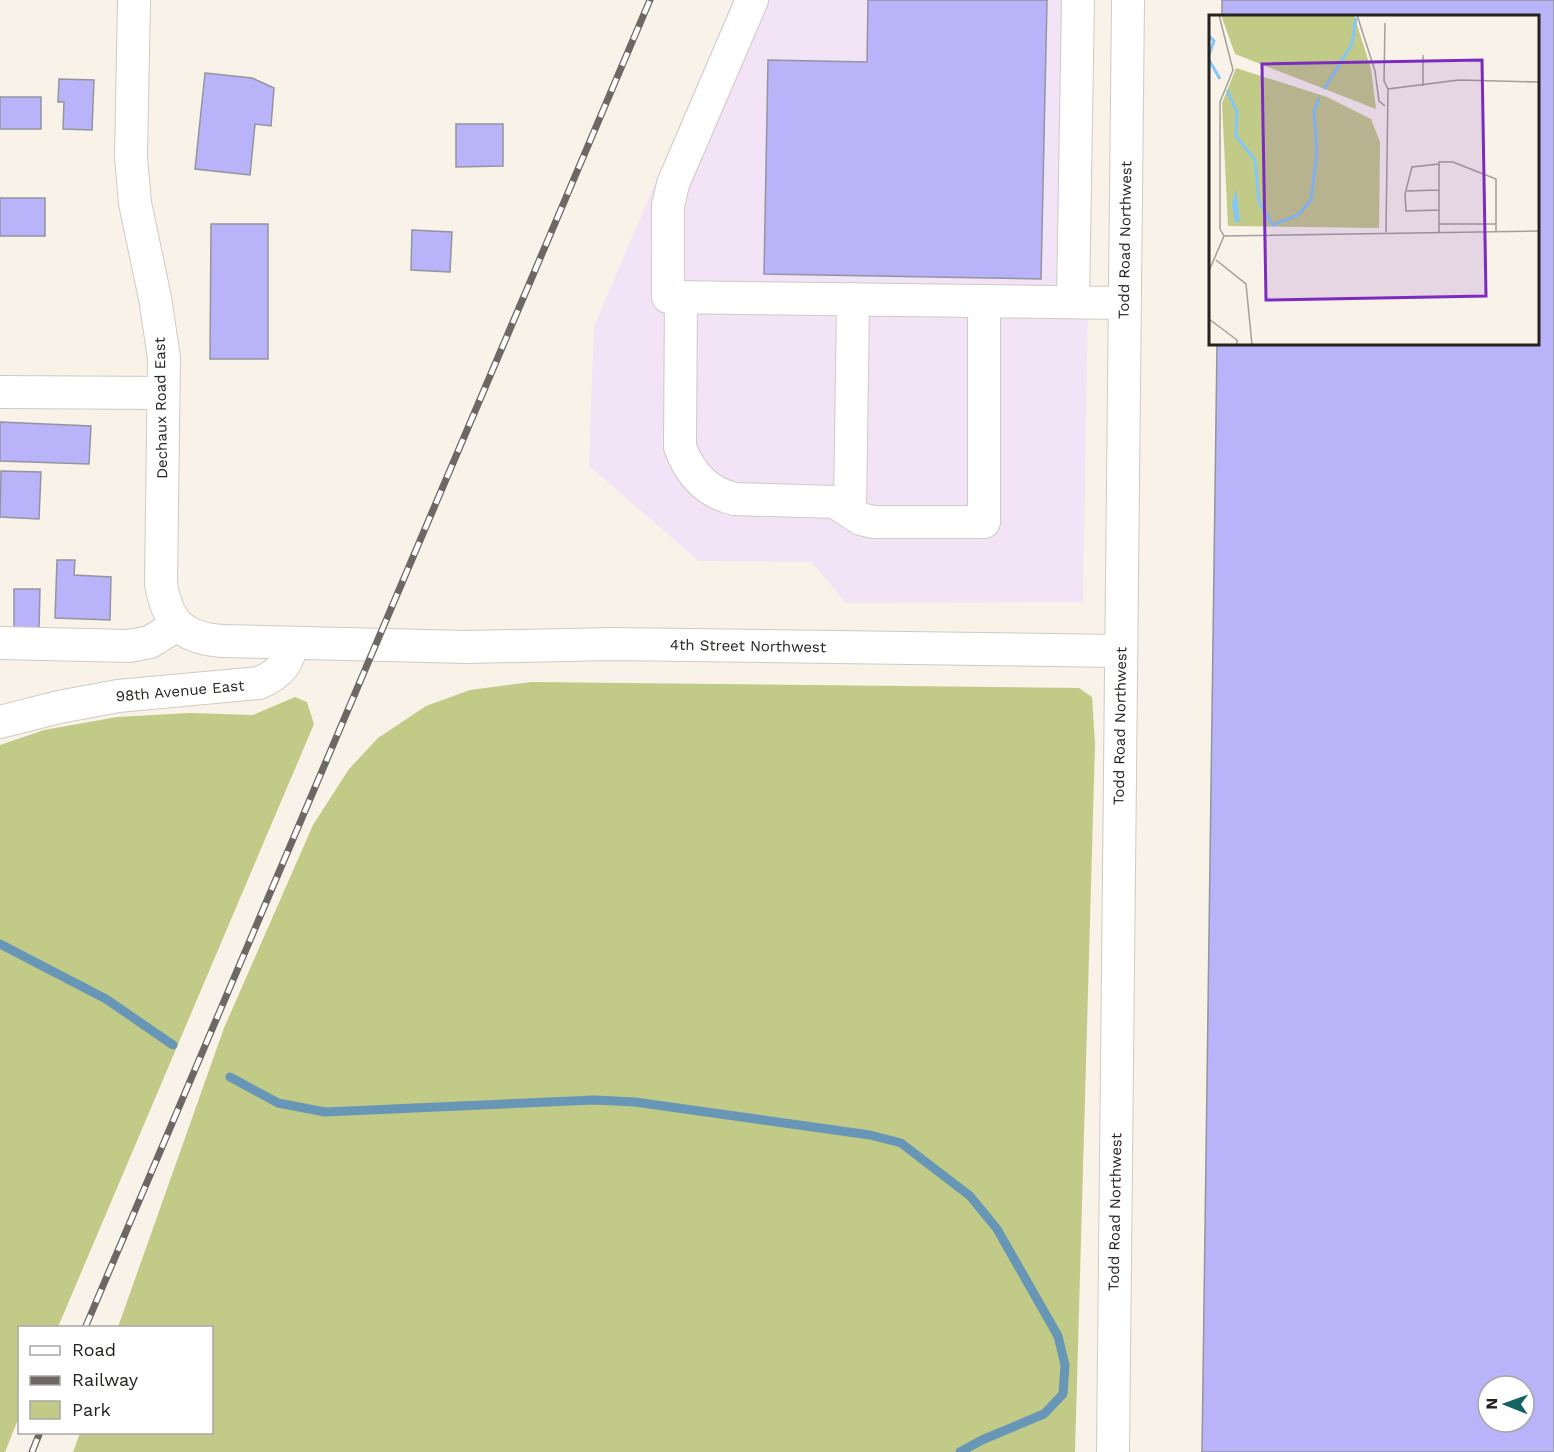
<svg xmlns="http://www.w3.org/2000/svg" width="1554" height="1452" viewBox="0 0 1554 1452" font-family="'Work Sans',sans-serif">
<style>
.industrial{fill:#f2e3f7}
.green{fill:#c1ca87}
.lines{fill:none;stroke-linecap:round;stroke-linejoin:round}
.stream{stroke:#6896b6;stroke-width:9}
.building{fill:#b9b4f9;stroke:#94949e;stroke-width:1.5;fill-rule:evenodd}
.minor-casing{stroke:#d1cac2;stroke-width:34}
.minor{stroke:#fff;stroke-width:32}
.rail-casing{stroke:#6d6863;stroke-width:7}
.rail{stroke:#fff;stroke-width:4.5;stroke-dasharray:14;stroke-linecap:butt}
.labels{text-anchor:middle;stroke-width:4.5;stroke-linejoin:round;paint-order:stroke}
.street-label{font-size:15px;fill:#25221f;stroke:#fff}
.inset-river{fill:none;stroke:#84c7f7;stroke-width:3}
.inset-road{fill:none;stroke:#a49f98;stroke-width:1.5}
.view{fill:#7b2cbf;fill-opacity:0.15;stroke:#7b2cbf;stroke-width:3}
.inset-edge{fill:none;stroke:#25221f;stroke-width:3}
</style>
<rect width="100%" height="100%" fill="#f9f2e9"/>
<path class="industrial" d="M 733,0 L 1093,0 L 1083,602 L 846,603 L 812,562 L 699,561 L 589,466 L 594,327 Z"/>
<path class="green" d="M 531,682 L 1079,688 L 1092,697 L 1095,744 L 1075,1452 L 73,1452 L 80,1433 L 212,1432 L 212,1328 L 118,1327 L 224,1028 L 313,825 L 349,769 L 378,738 L 426,706 L 470,690 Z
M 295,697 L 307,702 L 314,724 L 58,1327 L 20,1328 L 19,1417 L 5,1452 L 0,1452 L 0,745 L 44,730 L 117,717 L 190,713 L 253,715 Z"/>
<g class="lines">
<path class="stream" d="M 0,944 L 106,999 L 173,1045
M 230,1077 L 278,1103 L 325,1112 L 594,1100 L 635,1102 L 870,1135 L 901,1143 L 970,1196 L 997,1229 L 1058,1336 L 1065,1365 L 1063,1394 L 1044,1414 L 982,1440 L 960,1452"/>
</g>
<path class="building" d="M 868,0 L 1047,0 L 1041,279 L 764,274 L 768,60 L 867,62 Z
M 1222,0 L 1554,0 L 1554,1452 L 1202,1452 L 1217,344 L 1538,344 L 1538,16 L 1222,16 ZM 1488,1386 L 1524,1386 L 1524,1422 L 1488,1422 Z
M 205,73 L 252,78 L 274,88 L 271,126 L 255,124 L 250,175 L 195,169 Z
M 59,79 L 94,80 L 92,130 L 63,129 L 64,102 L 58,102 Z
M 0,97 L 41,97 L 41,129 L 0,129 Z
M 456,124 L 503,124 L 503,166 L 456,167 Z
M 0,198 L 45,198 L 45,236 L 0,236 Z
M 211,224 L 268,224 L 268,359 L 210,359 Z
M 412,230 L 452,232 L 450,272 L 411,270 Z
M 0,422 L 91,426 L 89,464 L 0,461 Z
M 1,471 L 41,472 L 39,519 L 0,517 Z
M 57,560 L 75,560 L 74,575 L 111,577 L 110,620 L 55,618 Z
M 14,589 L 40,589 L 39,630 L 14,629 Z"/>
<g class="lines">
<defs>
<path id="minor" d="M 134,0 L 131,157 L 135,203 L 155,298 L 164,358 L 161,583 C 167,622 182,638 222,641 L 467,647 L 613,644 L 1121,651
M 752,0 L 673,184 L 668,206 L 668,297 L 1124,303
M 681,297 L 680,447 C 690,474 707,493 735,499 L 835,502 L 861,519 L 873,522 L 984,522 L 984,301
M 1073,302 L 1078,0
M 0,392 L 163,393
M 850,512 L 853,299
M 0,643 L 129,646 L 150,642 L 177,625
M 0,722 L 59,707 L 118,696 L 259,683 C 278,675 290,664 291,643
M 1113,1452 L 1128,0"/>
</defs>
<use href="#minor" class="minor-casing"/>
<use href="#minor" class="minor"/>
<defs>
<path id="rail" d="M 85,1328 L 650,0
M 32,1452 L 40,1432"/>
</defs>
<use href="#rail" class="rail-casing"/>
<use href="#rail" class="rail"/>
</g>
<g class="labels">
<g class="street-label">
<text transform="translate(1125 240) rotate(-89)" y="5">Todd Road Northwest</text>
<text transform="translate(161 408) rotate(-91)" y="5">Dechaux Road East</text>
<text transform="translate(748 646) rotate(1)" y="5">4th Street Northwest</text>
<text transform="translate(180 691) rotate(-5)" y="5">98th Avenue East</text>
<text transform="translate(1120 726) rotate(-89)" y="5">Todd Road Northwest</text>
<text transform="translate(1115 1212) rotate(-89)" y="5">Todd Road Northwest</text>
</g>
</g>
<g transform="translate(1209 15)">
<rect width="330" height="330" fill="#f9f2e9"/>
<path d="M 12,0 L 145,0 L 162,54 L 167,94 L 26,39 ZM 27,53 L 118,82 L 162,104 L 171,127 L 170,213 L 19,211 L 13,88 Z" fill="#c1ca87"/>
<path d="M 27,174 L 31,206 L 26,208 L 23,189 Z" fill="#84c7f7"/>
<path class="inset-river" d="M 0,21 L 5,26 L 0,40M 0,45 L 11,64M 115,74 L 143,29 L 147,3M 18,75 L 28,97 L 27,121 L 46,145 L 50,187 L 64,210 L 89,200 L 102,185 L 108,138 L 105,97 L 110,83"/>
<path class="inset-road" d="M 10,0 L 24,55 L 11,87 L 11,214 L 15,221M 148,0 L 166,56 L 170,86 L 176,91M 176,8 L 175,66 L 179,74M 214,40 L 214,71M 230,149 L 203,152 L 196,179 L 197,196 L 230,195M 198,176 L 230,175M 230,209 L 287,209M 177,217 L 179,74 L 250,65 L 330,67M 230,217 L 230,147 L 244,147 L 287,164 L 287,216M 15,221 L 330,216M 7,245 L 37,269 L 43,330M 0,256 L 15,221M 0,304 L 28,325 L 28,330"/>
<path class="view" d="M 273,45 L 277,281 L 57,285 L 53,49 Z"/>
<rect width="330" height="330" class="inset-edge"/>
</g>
<rect x="18" y="1326" width="195" height="108" fill="#ffffff" stroke="#a8a7a5" stroke-width="1.5"/>
<rect x="30" y="1346" width="30" height="9" fill="#ffffff" stroke="#a8a7a5" stroke-width="1.5"/>
<text x="72" y="1356" font-size="18" fill="#25221f">Road</text>
<rect x="30" y="1376" width="30" height="9" fill="#6d6863" stroke="#a8a7a5" stroke-width="1.5"/>
<text x="72" y="1386" font-size="18" fill="#25221f">Railway</text>
<rect x="30" y="1401" width="30" height="18" fill="#c1ca87" stroke="#a8a7a5" stroke-width="1.5"/>
<text x="72" y="1416" font-size="18" fill="#25221f">Park</text>
<g transform="translate(1506 1404) rotate(271)"><circle r="28" fill="#ffffff" stroke="#a8a7a5" stroke-width="1.5"/>
<path d="M0-4.5L10 22L0 15L-10 22Z" fill="#156462"/>
<text y="-9" font-size="16" font-weight="bold" text-anchor="middle" fill="#25221f">N</text>
</g>
</svg>
